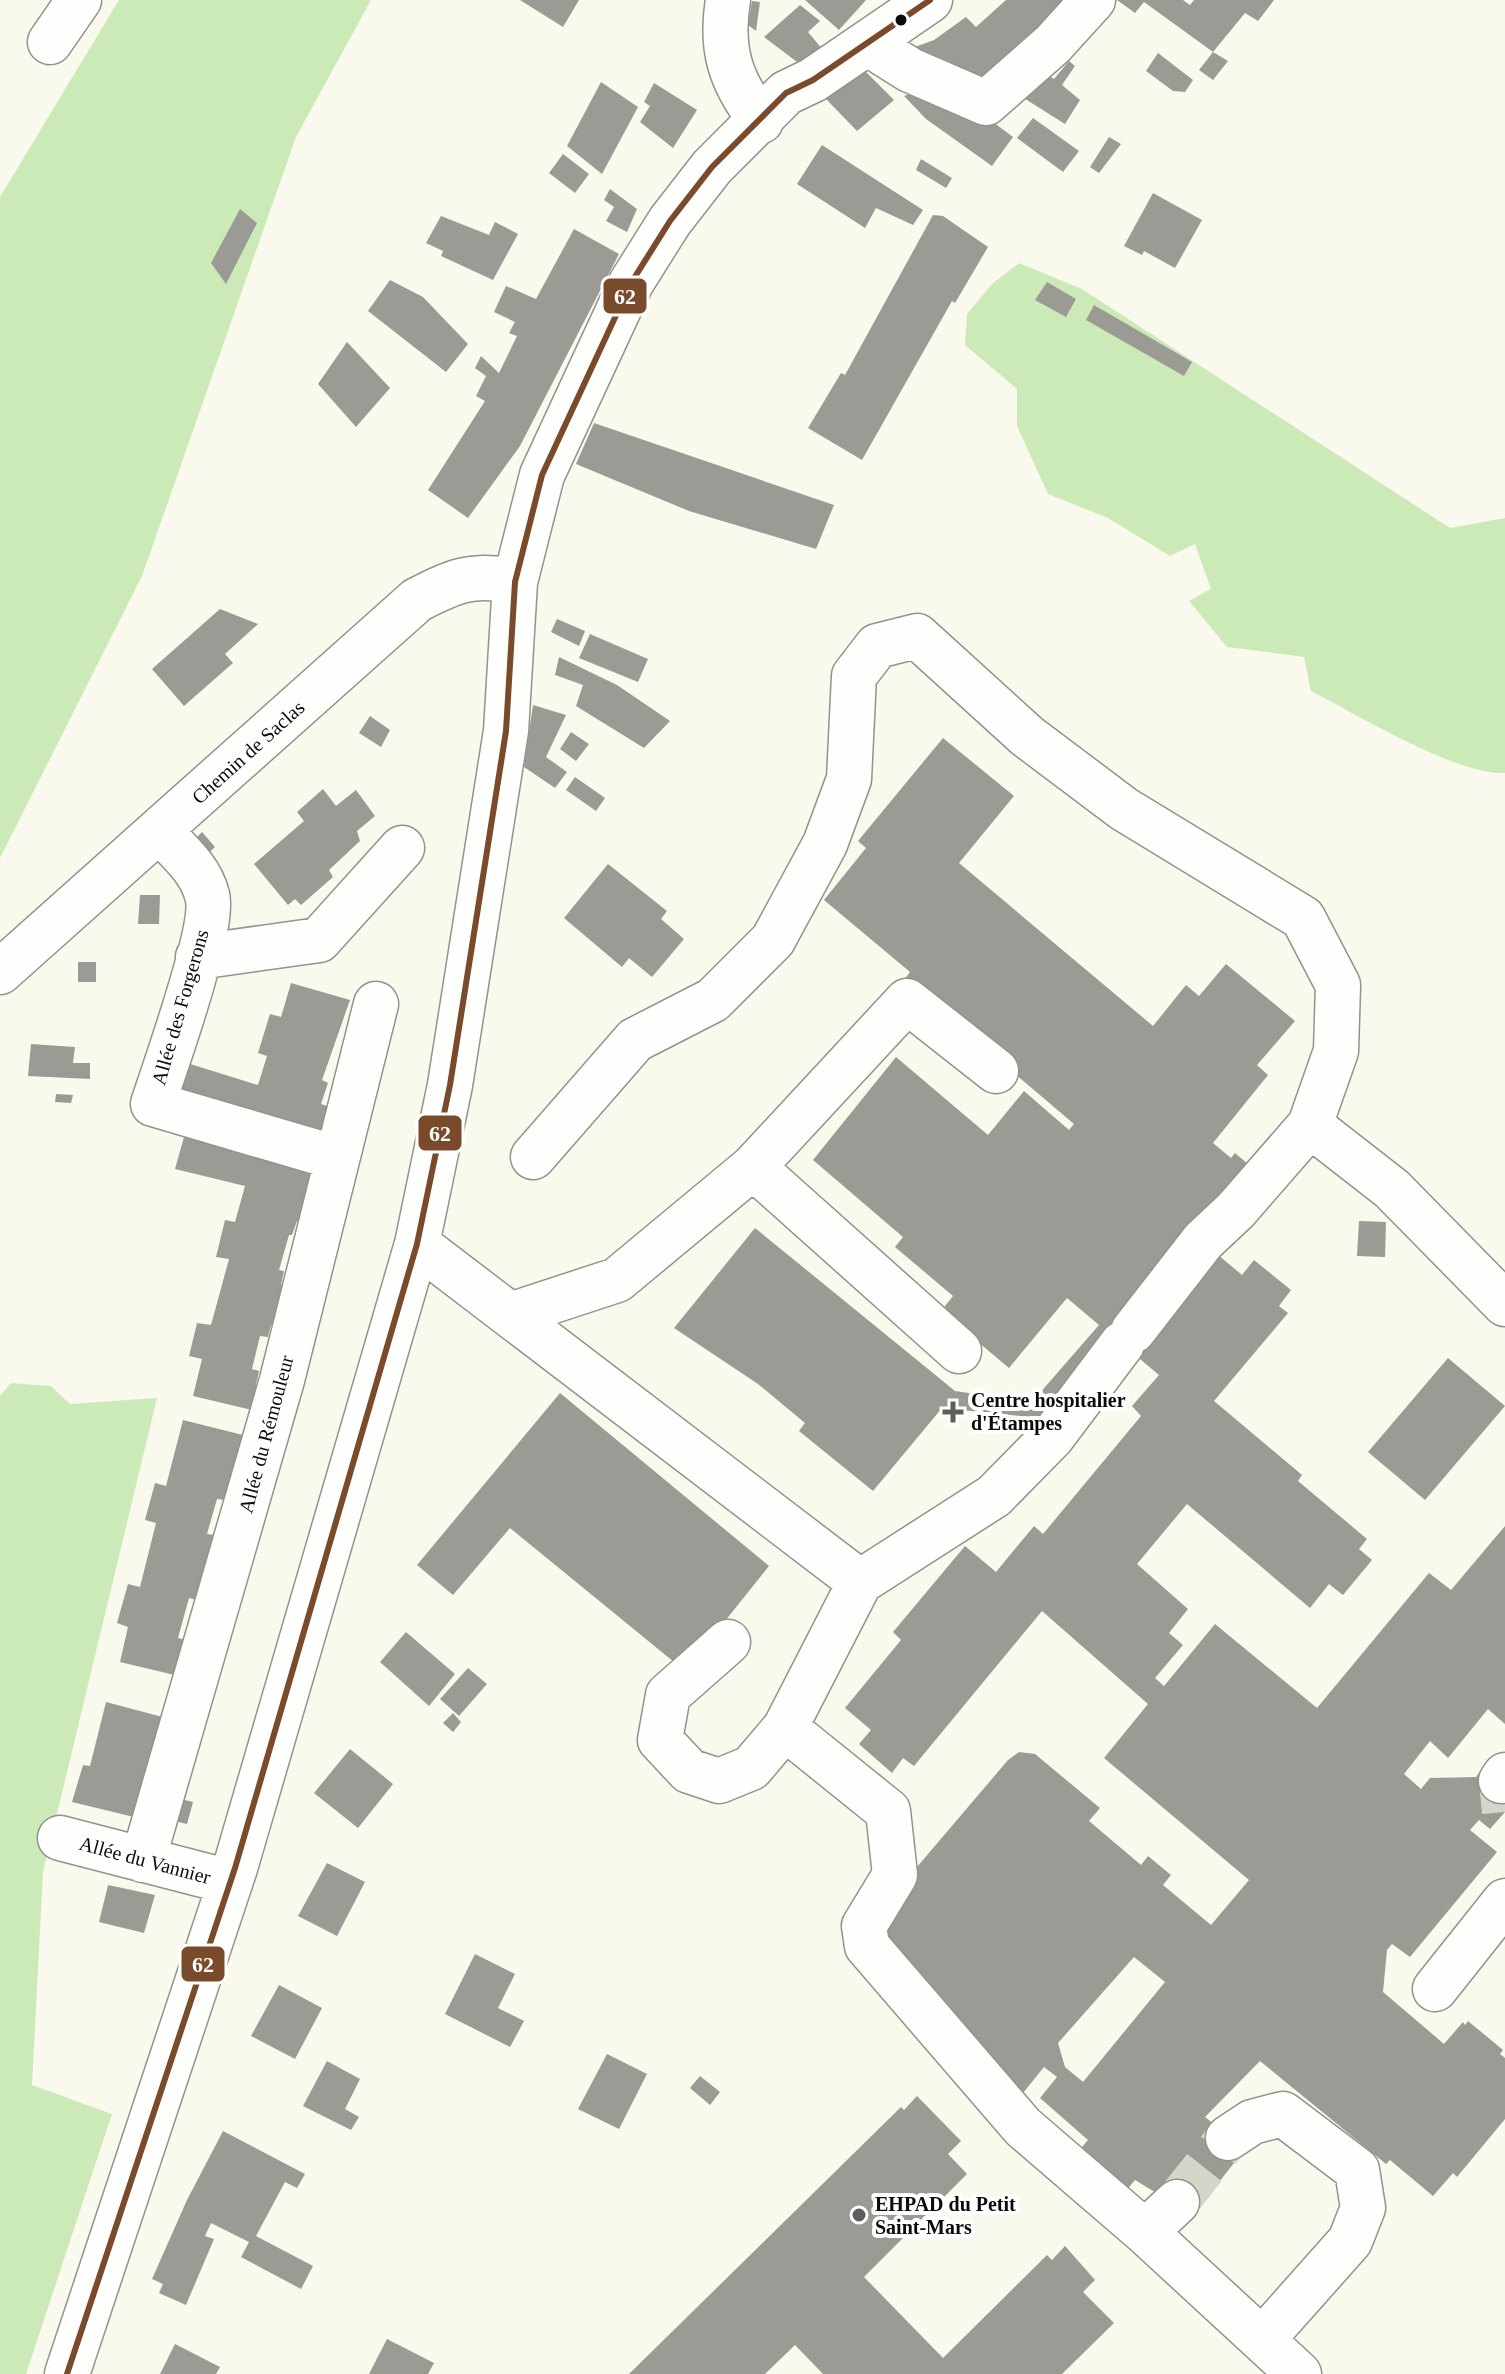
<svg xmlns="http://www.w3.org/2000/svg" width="1505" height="2374" viewBox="0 0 1505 2374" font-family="Georgia,serif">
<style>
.forest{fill:#cceab8}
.building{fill:#9c9a94;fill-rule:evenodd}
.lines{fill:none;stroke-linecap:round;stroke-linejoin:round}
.minor-tunnel{stroke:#d6d5cb;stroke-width:44;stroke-dasharray:44 22;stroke-linecap:butt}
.minor-casing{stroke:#93928d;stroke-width:47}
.minor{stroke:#fefefc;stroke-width:44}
.bus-1-casing{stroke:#fff;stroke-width:12}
.bus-1{stroke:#7a4b2a;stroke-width:6}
.bus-dot{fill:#0b0b0b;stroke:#fff;stroke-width:3}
.poi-dot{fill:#5f5e5a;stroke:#fff;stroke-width:3}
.labels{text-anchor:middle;stroke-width:8;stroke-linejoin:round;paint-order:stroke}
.street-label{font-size:20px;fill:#0b0b0b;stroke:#fff}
.poi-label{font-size:20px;font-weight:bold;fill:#0b0b0b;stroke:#fff;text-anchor:start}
.line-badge{stroke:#fff;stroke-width:3}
.badge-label{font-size:22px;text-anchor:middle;font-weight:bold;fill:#fff}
</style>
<rect width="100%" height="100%" fill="#faf9ed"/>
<path class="forest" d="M 119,0 L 371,0 L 296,137 L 142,576 L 0,858 L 0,197 Z
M 1019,263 L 1082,289 L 1450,528 L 1505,518 L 1505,773 C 1458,776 1356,714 1311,691 L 1304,657 L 1227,647 L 1189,601 L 1211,589 L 1195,544 L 1170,556 L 1108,518 L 1048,494 L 1017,426 L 1017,389 L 965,345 L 967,314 L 992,284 Z
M 11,1383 L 51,1386 L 70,1404 L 157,1398 L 43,1872 L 32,2085 L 112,2114 L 26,2374 L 0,2374 L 0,1396 Z"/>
<path class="building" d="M 520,0 L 579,0 L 563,27 Z
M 805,0 L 866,0 L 839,30 Z
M 1006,0 L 1081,0 L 982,87 L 901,52 L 934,40 L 966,17 L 976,27 Z
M 1117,0 L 1183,0 L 1190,5 L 1194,0 L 1274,0 L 1258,21 L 1245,13 L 1213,52 L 1228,61 L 1213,80 L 1199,70 L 1213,52 L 1144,2 L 1135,13 Z
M 752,1 L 760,2 L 756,31 L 748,25 Z
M 800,5 L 820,21 L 808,32 L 823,50 L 801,65 L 764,37 Z
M 1158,53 L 1193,80 L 1185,92 L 1173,91 L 1146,71 Z
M 1069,61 L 1075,66 L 1062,85 L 1080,100 L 1065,124 L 1022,97 L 1040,70 L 1054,79 Z
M 865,71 L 894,100 L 857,131 L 826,99 Z
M 601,82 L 638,107 L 602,174 L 567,146 Z
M 654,83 L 697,110 L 673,148 L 640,122 L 650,106 L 644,102 Z
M 928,87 L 986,124 L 989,119 L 1013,137 L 992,166 L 926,119 L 904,96 Z
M 1033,118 L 1079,151 L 1063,172 L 1017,138 Z
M 1109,137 L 1121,144 L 1099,173 L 1090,167 Z
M 822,145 L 923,210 L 913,225 L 876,208 L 865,228 L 797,184 Z
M 563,154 L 589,174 L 575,193 L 549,173 Z
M 921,159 L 952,178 L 946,188 L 916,170 Z
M 610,189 L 637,209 L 627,232 L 606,221 L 614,207 L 604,200 Z
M 1153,193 L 1202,220 L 1175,268 L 1144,251 L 1142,255 L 1124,246 Z
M 240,209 L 257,223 L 226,284 L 211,263 Z
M 933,215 L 943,216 L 988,247 L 955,303 L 952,301 L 862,460 L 808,428 L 841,373 L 845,375 Z
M 441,216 L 489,235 L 495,222 L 518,234 L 493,280 L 441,256 L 443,251 L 426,243 Z
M 574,229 L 619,254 L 520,446 L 468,518 L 428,490 L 485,401 L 476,396 L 486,376 L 475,368 L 481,356 L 499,373 L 517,336 L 509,333 L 515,322 L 494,312 L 506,286 L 536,299 Z
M 390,280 L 423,297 L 468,344 L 446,372 L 368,311 Z
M 1047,282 L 1076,299 L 1066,317 L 1035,300 Z
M 1094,305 L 1192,362 L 1184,376 L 1086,320 Z
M 347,342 L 390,388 L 356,427 L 318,384 Z
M 594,423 L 834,505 L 816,549 L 689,511 L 576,464 Z
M 220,609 L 258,624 L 225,654 L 233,663 L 184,706 L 152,669 Z
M 557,619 L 585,631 L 579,646 L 551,632 Z
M 590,634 L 648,659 L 638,682 L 579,658 Z
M 559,657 L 617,685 L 670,721 L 644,748 L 576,706 L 583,685 L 555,675 Z
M 533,705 L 566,715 L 546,757 L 567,772 L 555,788 L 524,767 Z
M 370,716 L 390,730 L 381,747 L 359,733 Z
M 571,732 L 589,744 L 576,761 L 560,749 Z
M 943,738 L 1014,796 L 959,863 L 1153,1026 L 1186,985 L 1199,996 L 1226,964 L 1295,1021 L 1257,1065 L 1268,1075 L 1213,1143 L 1231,1158 L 1235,1153 L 1256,1171 L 1211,1249 L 1242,1275 L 1254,1260 L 1291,1290 L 1279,1306 L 1288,1313 L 1214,1401 L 1302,1475 L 1298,1481 L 1367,1539 L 1359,1549 L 1372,1560 L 1343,1595 L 1329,1584 L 1310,1608 L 1187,1504 L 1137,1564 L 1188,1609 L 1169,1633 L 1183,1645 L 1155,1678 L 1164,1686 L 1215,1624 L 1317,1708 L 1429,1573 L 1451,1590 L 1505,1526 L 1505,1724 L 1488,1709 L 1448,1758 L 1430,1741 L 1404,1774 L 1421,1789 L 1430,1778 L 1476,1777 L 1484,1766 L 1505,1784 L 1505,1812 L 1490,1829 L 1479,1820 L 1470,1830 L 1497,1852 L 1410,1957 L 1392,1944 L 1387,1950 L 1383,1992 L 1444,2044 L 1463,2022 L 1465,2025 L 1468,2021 L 1503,2050 L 1500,2054 L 1505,2058 L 1505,2119 L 1457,2177 L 1453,2173 L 1433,2196 L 1390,2160 L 1386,2164 L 1260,2061 L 1205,2117 L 1245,2149 L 1193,2215 L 1135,2180 L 1118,2200 L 1071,2160 L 1088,2140 L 1040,2098 L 1057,2077 L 1044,2067 L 1023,2093 L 876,1941 L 877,1914 L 1008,1760 L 1019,1752 L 1035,1754 L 1100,1808 L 1089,1821 L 1141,1865 L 1148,1856 L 1171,1875 L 1163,1885 L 1211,1925 L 1249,1880 L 1104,1758 L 1148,1704 L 1042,1611 L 914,1766 L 903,1758 L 892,1773 L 859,1744 L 871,1730 L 845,1708 L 901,1640 L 893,1632 L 965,1546 L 996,1572 L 1034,1526 L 1043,1534 L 1141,1416 L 1132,1406 L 1159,1375 L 1115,1338 L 1037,1433 L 1021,1416 L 942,1408 L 873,1491 L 799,1431 L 805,1423 L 758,1384 L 674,1328 L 755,1228 L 955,1391 L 1032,1402 L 1099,1325 L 1067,1298 L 1009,1368 L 941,1311 L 953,1296 L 895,1247 L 903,1237 L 813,1160 L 896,1057 L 988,1135 L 1024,1091 L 1069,1130 L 1074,1124 L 904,980 L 910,972 L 824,900 L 866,848 L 858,841 ZM 1134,1957 L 1165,1982 L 1083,2082 L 1065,2067 L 1058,2043 Z
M 575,777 L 605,798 L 596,811 L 566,790 Z
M 323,789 L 336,806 L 356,790 L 375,816 L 357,831 L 360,841 L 329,870 L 333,877 L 301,905 L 295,899 L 288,905 L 254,864 L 304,821 L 297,812 Z
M 202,832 L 215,847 L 201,860 L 188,846 Z
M 608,864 L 667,911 L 661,919 L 684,939 L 652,977 L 629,958 L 622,967 L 564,918 Z
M 140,895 L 160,895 L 159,924 L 138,924 Z
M 78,962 L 96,962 L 96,982 L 78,982 Z
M 291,983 L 350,1000 L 322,1080 L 328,1083 L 321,1104 L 330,1107 L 319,1143 L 176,1100 L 187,1063 L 258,1085 L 267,1056 L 258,1053 L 270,1014 L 281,1017 Z
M 31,1044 L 75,1047 L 73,1063 L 90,1063 L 90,1079 L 28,1076 Z
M 56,1094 L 73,1095 L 71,1103 L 55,1102 Z
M 184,1137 L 313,1168 L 302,1222 L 297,1221 L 292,1235 L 289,1235 L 279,1270 L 284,1271 L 281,1285 L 288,1287 L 278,1326 L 271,1325 L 268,1337 L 260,1336 L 252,1369 L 259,1371 L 256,1385 L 262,1387 L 256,1411 L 193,1396 L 202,1359 L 189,1356 L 197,1323 L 211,1325 L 229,1259 L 216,1257 L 225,1220 L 235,1222 L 245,1186 L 175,1169 Z
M 1359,1221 L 1386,1222 L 1385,1257 L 1357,1256 Z
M 1448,1358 L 1505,1406 L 1425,1500 L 1368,1452 Z
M 560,1393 L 769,1566 L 685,1671 L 510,1528 L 453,1595 L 417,1565 Z
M 183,1420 L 247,1436 L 232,1493 L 226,1491 L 224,1500 L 217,1499 L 207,1534 L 214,1535 L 210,1548 L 216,1549 L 196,1600 L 189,1598 L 178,1638 L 186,1640 L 183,1677 L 120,1662 L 128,1627 L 117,1623 L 128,1584 L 140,1587 L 156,1523 L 145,1520 L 155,1483 L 166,1486 Z
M 406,1632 L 455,1674 L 429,1706 L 380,1662 Z
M 468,1668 L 487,1684 L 459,1716 L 440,1699 Z
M 106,1702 L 170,1719 L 138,1818 L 72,1802 L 83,1765 L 90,1766 Z
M 453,1713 L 461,1722 L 453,1732 L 443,1723 Z
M 350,1749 L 393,1784 L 358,1828 L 314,1793 Z
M 172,1797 L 193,1802 L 187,1824 L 166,1819 Z
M 327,1863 L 365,1882 L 337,1936 L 298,1916 Z
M 108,1885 L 155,1895 L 144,1933 L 99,1922 Z
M 475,1954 L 515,1974 L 498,2008 L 524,2021 L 510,2047 L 445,2014 Z
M 279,1985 L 322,2008 L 295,2059 L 251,2036 Z
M 607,2054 L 647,2074 L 619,2129 L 578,2109 Z
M 327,2061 L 360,2079 L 345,2109 L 359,2117 L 351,2130 L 303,2106 Z
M 700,2076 L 720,2092 L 710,2105 L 690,2088 Z
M 917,2096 L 961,2141 L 948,2154 L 967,2174 L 864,2277 L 943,2358 L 1047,2255 L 1052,2260 L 1065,2246 L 1095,2280 L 1083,2292 L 1114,2323 L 1062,2374 L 823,2374 L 795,2345 L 765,2374 L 629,2374 L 901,2107 L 904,2110 Z
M 223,2131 L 305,2174 L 297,2188 L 285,2182 L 256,2236 L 313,2266 L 301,2289 L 241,2257 L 249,2242 L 211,2223 L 205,2236 L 214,2239 L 186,2305 L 159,2293 L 163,2284 L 152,2279 L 187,2200 Z
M 387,2339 L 434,2363 L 428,2374 L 369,2374 Z
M 175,2344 L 220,2367 L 216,2374 L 160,2374 Z"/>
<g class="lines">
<path class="minor-tunnel" d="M 1501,1781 L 1504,1812
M 1177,2202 L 1228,2138"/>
<defs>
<path id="minor" d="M 728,0 C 720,49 730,81 761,121
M 50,42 L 79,0
M 867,43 L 910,70 L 986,103 L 1053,44 L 1093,0
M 160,831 C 178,851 200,868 207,895 C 216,926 165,1067 153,1104 L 337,1158
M 198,957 L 319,940 L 402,848
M 0,972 L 417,600 C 454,581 473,572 515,582
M 1310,1125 L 1392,1189 L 1505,1304
M 533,1157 L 635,1040 L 713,1000 L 773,940 L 825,844 L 849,779 L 854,676 L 877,646 L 917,636 L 1027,736 L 1124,809 L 1303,918 L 1338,985 L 1336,1051 L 1310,1125 L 1236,1210 L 1203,1241 L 1133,1331
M 753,1167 L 907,1001 L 996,1071
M 417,1244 L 860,1582
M 510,1315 L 617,1280 L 753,1167 L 959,1351
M 728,1642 L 668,1695 L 660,1740 L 689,1771 L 719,1781 L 751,1768 L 785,1728 L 860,1582 L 994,1496 L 1052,1437 L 1122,1344
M 785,1728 L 888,1811 L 895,1875 L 864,1926 L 867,1946 L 1023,2127 L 1145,2232 L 1299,2374
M 1501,1781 L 1505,1775
M 60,1838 L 230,1882
M 143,1860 L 282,1380 L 376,1004
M 1435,1989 L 1505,1901
M 1228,2138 L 1252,2122 L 1283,2114 L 1357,2170 L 1363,2208 L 1350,2241 L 1262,2340
M 1145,2232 L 1177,2202
M 67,2374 L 235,1868 L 417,1244 L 450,1085 L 506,731 L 515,582 L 542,475 L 631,283 L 670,221 L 712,167 L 786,93 L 813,80 L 930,0"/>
</defs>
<use href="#minor" class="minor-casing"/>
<use href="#minor" class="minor"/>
<defs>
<path id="bus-1" d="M 67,2374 L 235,1868 L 417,1244 L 450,1085 L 506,731 L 515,582 L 542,475 L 631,283 L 670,221 L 712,167 L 786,93 L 813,80 L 930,0"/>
</defs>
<use href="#bus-1" class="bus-1-casing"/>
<use href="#bus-1" class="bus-1"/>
</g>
<circle class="bus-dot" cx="901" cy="20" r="7"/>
<g class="poi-dot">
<path d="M949 1400h8v8h8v8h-8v8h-8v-8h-8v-8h8z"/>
<circle cx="859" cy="2215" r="8"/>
</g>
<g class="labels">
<g class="street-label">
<text transform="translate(248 752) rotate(-42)" y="7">Chemin de Saclas</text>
<text transform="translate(180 1007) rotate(-74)" y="7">Allée des Forgerons</text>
<text transform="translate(266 1434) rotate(-75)" y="7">Allée du Rémouleur</text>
<text transform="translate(145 1860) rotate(15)" y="7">Allée du Vannier</text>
</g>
<g class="poi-label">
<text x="971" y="1407">Centre hospitalier<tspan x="971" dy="23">d'Étampes</tspan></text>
<text x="875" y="2211">EHPAD du Petit<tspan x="875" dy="23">Saint-Mars</tspan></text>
</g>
</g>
<g class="line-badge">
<rect x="602" y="277" width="46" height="38" rx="8" fill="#7a4b2a"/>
<rect x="417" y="1114" width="46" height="38" rx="8" fill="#7a4b2a"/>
<rect x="180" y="1945" width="46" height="38" rx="8" fill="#7a4b2a"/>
</g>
<g class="badge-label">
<text x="625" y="304">62</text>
<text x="440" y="1141">62</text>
<text x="203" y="1972">62</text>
</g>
</svg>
